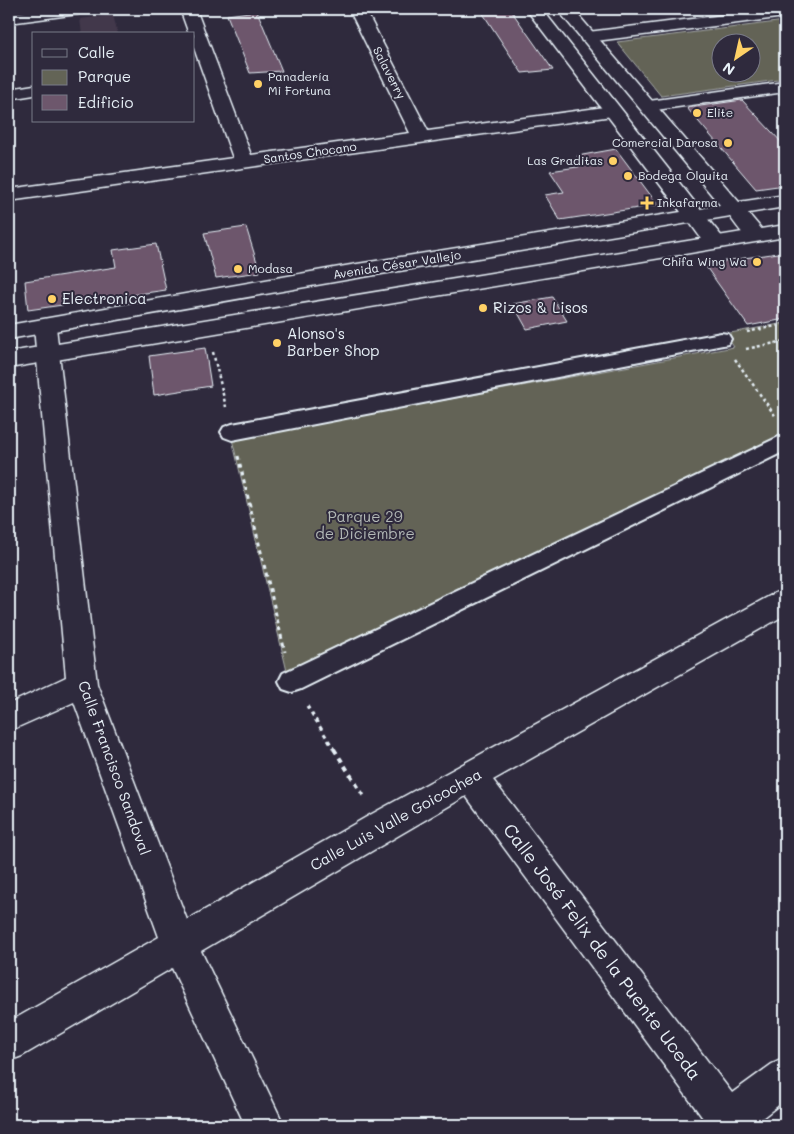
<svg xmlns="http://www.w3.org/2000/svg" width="794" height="1134" viewBox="0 0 794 1134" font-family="Mali,sans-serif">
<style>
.built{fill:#42384b}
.green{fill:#636456;stroke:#a6aaa7;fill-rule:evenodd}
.building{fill:#6d576c;stroke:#e8f1f8}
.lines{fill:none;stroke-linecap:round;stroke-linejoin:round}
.pedestrian-casing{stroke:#e8f1f8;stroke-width:4}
.minor-casing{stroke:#e8f1f8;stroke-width:3}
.tertiary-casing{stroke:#e8f1f8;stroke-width:3}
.secondary-casing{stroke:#e8f1f8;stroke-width:3}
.path-far2{stroke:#e8f1f8;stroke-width:2.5;stroke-dasharray:3 3;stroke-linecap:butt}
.path-far1{stroke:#e8f1f8;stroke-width:3;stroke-dasharray:4 4;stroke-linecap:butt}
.path{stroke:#e8f1f8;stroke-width:4;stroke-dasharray:5 5;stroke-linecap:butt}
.pedestrian{fill:#2f2a3d;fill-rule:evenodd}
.minor{fill:#2f2a3d;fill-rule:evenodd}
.tertiary{fill:#2f2a3d;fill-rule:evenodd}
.secondary{fill:#2f2a3d;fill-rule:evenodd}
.poi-dot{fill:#ffd166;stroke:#2f2a3d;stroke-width:2}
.labels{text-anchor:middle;stroke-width:4;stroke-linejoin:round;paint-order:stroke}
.far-street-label{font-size:12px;fill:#e8f1f8;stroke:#2f2a3d}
.far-poi-label{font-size:12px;fill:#e8f1f8;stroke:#2f2a3d;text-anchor:start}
.poi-label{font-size:15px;fill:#e8f1f8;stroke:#2f2a3d;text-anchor:start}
.park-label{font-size:15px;fill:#b3b9b7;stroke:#2f2a3d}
.street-label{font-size:15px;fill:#e8f1f8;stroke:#2f2a3d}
.near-street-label{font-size:18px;fill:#e8f1f8;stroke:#2f2a3d}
</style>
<rect width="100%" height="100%" fill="#2f2a3d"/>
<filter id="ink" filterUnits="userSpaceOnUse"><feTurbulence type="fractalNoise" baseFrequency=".02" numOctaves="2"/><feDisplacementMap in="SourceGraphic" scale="10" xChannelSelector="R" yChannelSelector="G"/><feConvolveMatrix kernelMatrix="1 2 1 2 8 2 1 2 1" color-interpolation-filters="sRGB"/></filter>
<g filter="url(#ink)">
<path class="built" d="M 113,15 L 118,34 L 82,34 L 80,19 Z"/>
<path class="green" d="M 785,21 L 785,79 L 661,96 L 617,42 ZM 722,42 L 752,42 L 752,72 L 722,72 Z
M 785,323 L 785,444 L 290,684 L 232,439 L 734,347 L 725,334 Z"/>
<path class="building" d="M 480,9 L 510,9 L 553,70 L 522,73 Z
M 257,11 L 282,71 L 250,73 L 227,15 Z
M 742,100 L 785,146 L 785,185 L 756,189 L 687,108 Z
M 616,149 L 658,205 L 560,220 L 545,195 L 564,192 L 550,171 L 584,166 L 577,156 Z
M 246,227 L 260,272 L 216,278 L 204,233 Z
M 156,244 L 166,290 L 28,310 L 25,281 L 116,267 L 113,250 Z
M 785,252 L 785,319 L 748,326 L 704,264 Z
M 552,297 L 567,321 L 527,329 L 513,304 Z
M 205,348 L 211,386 L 154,395 L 149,356 Z"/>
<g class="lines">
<defs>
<path id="pedestrian" d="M 721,333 L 728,334 L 731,339 L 728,344 L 232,440 L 224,437 L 221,432 L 224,427 L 232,424 Z
M 785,434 L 785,451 L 301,689 L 292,692 L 283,689 L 279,681 L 283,673 Z"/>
<path id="minor" d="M 43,9 L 86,9 L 78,14 L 9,23 L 9,13 Z
M 180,9 L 196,9 L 251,155 L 410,133 L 349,9 L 365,9 L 428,131 L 612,106 L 618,107 L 621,111 L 618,115 L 612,116 L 9,201 L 9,189 L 233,158 L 194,48 L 194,34 L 189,34 Z
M 772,9 L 785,9 L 785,17 L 588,42 L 582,41 L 580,37 L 582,33 L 588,32 Z
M 785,82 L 785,92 L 649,111 L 643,110 L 640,106 L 643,102 L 649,101 Z
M 34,85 L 34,95 L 9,99 L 9,89 Z
M 45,320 L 53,322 L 56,327 L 97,684 L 187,920 L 370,815 L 775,593 L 785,590 L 785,615 L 493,780 L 732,1093 L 772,1064 L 785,1058 L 785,1100 L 753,1125 L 708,1125 L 466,796 L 201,951 L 284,1125 L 245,1125 L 172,968 L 22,1056 L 9,1061 L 9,1022 L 159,937 L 74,702 L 9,731 L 9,704 L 66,677 L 34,327 L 37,322 Z"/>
<path id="tertiary" d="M 735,204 L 742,206 L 764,232 L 767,236 L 764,240 C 747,245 738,227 728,214 L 725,210 L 728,206 Z
M 695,210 L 702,212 L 723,238 L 726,242 L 723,246 C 706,251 698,233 688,220 L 685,216 L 688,212 Z"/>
<path id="secondary" d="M 526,9 L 542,9 L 700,209 L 720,205 L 557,9 L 573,9 L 739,202 L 785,195 L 785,207 L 351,279 L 9,339 L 9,325 L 351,265 L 681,212 Z
M 785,225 L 785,237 L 9,368 L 9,352 Z"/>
</defs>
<use href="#pedestrian" class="pedestrian-casing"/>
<use href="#minor" class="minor-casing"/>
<use href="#tertiary" class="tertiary-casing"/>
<use href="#secondary" class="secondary-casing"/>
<path class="path-far2" d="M 747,332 L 785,324
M 746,349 L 785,341
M 213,352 L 226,407
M 735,359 L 776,417"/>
<path class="path-far1" d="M 238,456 L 285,652
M 307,706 L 335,751"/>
<path class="path" d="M 334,749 L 365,798"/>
<use href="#pedestrian" class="pedestrian"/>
<use href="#minor" class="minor"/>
<use href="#tertiary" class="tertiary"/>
<use href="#secondary" class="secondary"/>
</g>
</g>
<g class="poi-dot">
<circle cx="258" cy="84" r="5"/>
<circle cx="697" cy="113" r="5"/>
<circle cx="728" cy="143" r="5"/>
<circle cx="613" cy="161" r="5"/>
<circle cx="628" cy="176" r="5"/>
<path d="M644.5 195.5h5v5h5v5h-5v5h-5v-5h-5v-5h5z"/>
<circle cx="757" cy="262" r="5"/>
<circle cx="238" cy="269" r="5"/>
<circle cx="52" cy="299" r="5"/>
<circle cx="483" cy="308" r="5"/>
<circle cx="277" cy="343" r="5"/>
</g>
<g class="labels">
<g class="far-street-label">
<text transform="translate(389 73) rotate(63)" y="4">Salaverry</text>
<text transform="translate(310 153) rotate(-8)" y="4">Santos Chocano</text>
<text transform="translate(397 265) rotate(-9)" y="4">Avenida César Vallejo</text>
</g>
<g class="far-poi-label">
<text x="268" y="81">Panadería<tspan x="268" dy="14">Mi Fortuna</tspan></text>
<text x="707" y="117">Elite</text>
<text x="718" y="147" text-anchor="end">Comercial Darosa</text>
<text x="603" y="165" text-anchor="end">Las Graditas</text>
<text x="638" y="180">Bodega Olguita</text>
<text x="657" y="207">Inkafarma</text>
<text x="747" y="266" text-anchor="end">Chifa Wing Wa</text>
<text x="248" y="273">Modasa</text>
</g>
<g class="poi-label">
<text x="62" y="304">Electronica</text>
<text x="493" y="313">Rizos &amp; Lisos</text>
<text x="287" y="339">Alonso's<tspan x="287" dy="17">Barber Shop</tspan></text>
</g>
<g class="park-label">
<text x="365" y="522">Parque 29<tspan x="365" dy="17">de Diciembre</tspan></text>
</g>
<g class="street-label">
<text transform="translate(114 768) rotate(70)" y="5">Calle Francisco Sandoval</text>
<text transform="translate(396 820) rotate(-29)" y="5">Calle Luis Valle Goicochea</text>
</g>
<g class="near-street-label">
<text transform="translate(602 952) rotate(53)" y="6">Calle José Felix de la Puente Uceda</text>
</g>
</g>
<rect width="794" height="1134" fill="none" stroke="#2f2a3d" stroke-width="30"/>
<rect x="15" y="15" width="764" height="1104" fill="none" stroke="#e8f1f8" stroke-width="2" filter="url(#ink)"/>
<rect x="32" y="32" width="162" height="90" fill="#2f2a3d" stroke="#797a88"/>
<rect x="42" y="49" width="25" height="8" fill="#2f2a3d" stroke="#797a88"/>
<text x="78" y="58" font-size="15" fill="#e8f1f8">Calle</text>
<rect x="42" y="70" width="25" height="15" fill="#636456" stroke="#797a88"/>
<text x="78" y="82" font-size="15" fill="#e8f1f8">Parque</text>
<rect x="42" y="95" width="25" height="15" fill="#6d576c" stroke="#797a88"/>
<text x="78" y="108" font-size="15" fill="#e8f1f8">Edificio</text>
<g transform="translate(736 58) rotate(214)"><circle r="24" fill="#2f2a3d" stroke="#797a88"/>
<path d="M0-4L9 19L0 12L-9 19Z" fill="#ffd166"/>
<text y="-8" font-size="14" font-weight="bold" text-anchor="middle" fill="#e8f1f8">N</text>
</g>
</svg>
